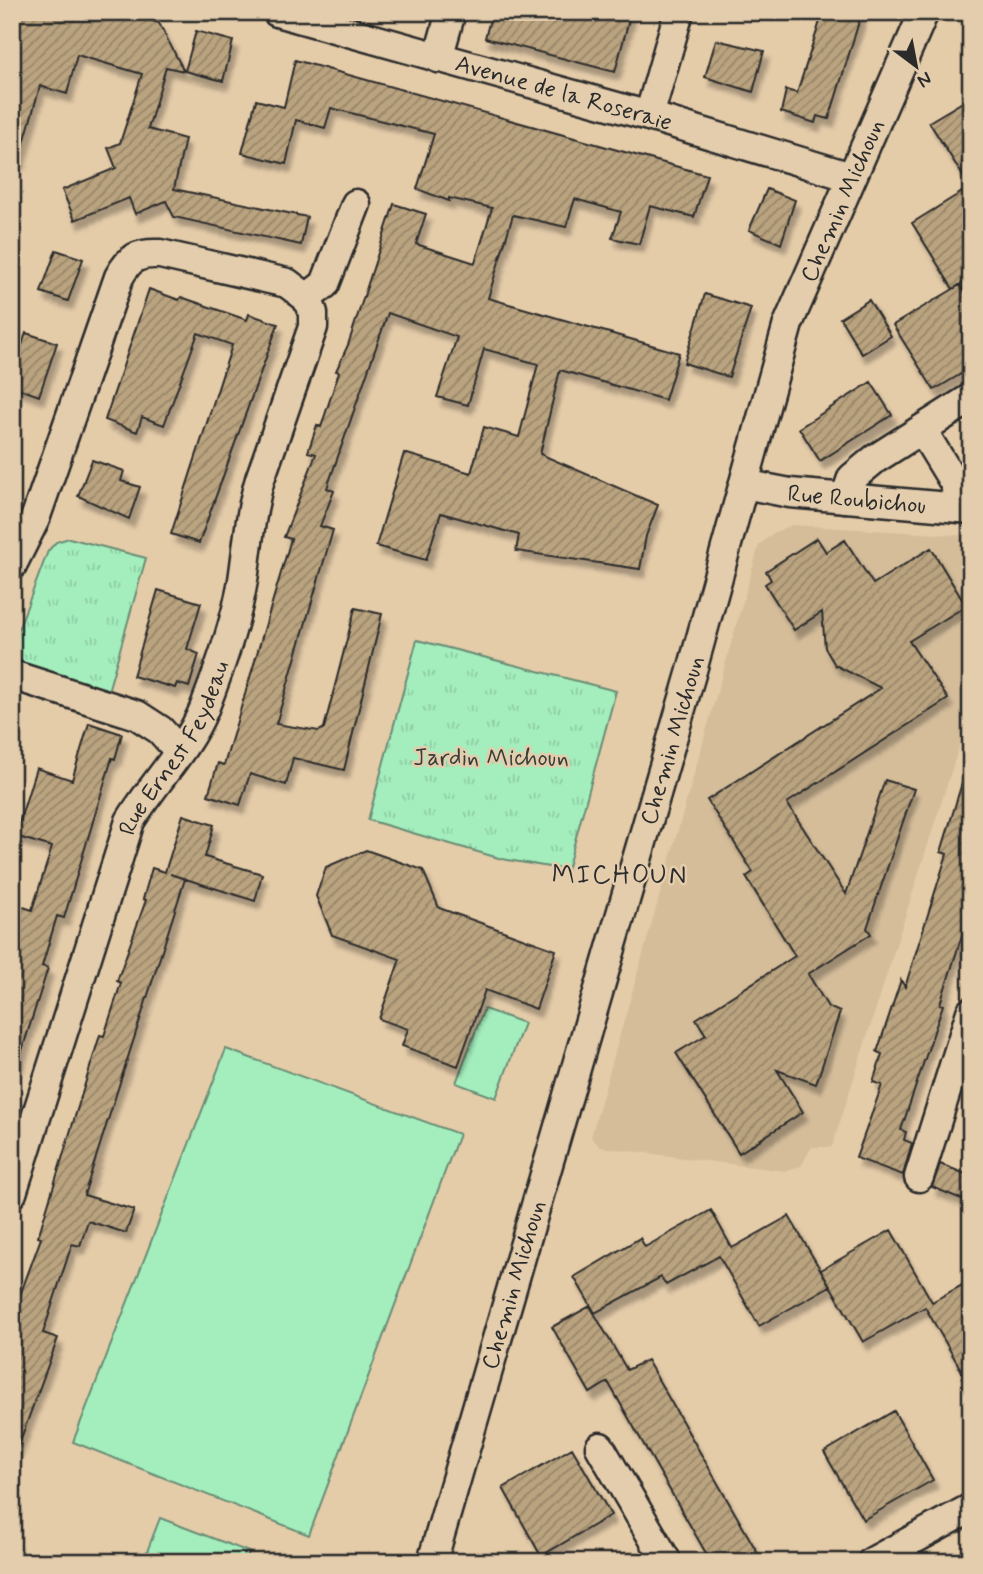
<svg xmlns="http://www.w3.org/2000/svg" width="983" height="1574" viewBox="0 0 983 1574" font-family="Mynerve,sans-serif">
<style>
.built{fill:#d5bd9a}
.green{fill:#a4eebd;stroke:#688c74;stroke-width:2}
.park{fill:url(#park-tufts);stroke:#688c74;stroke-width:2}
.building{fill:url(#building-hatch);stroke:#2b2b2b;stroke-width:2;filter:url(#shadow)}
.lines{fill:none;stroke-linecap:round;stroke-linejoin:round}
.minor-casing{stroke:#2b2b2b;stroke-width:33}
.minor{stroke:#e4cdad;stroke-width:28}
.labels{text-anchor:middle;stroke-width:5;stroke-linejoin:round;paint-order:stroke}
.street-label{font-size:24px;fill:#2b2b2b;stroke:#e4cdad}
.park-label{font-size:24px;fill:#373e3a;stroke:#e4cdad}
.neighbourhood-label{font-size:26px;letter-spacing:2px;fill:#2b2b2b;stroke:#e4cdad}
</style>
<defs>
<pattern id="park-tufts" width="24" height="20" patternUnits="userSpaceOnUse" patternTransform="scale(1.75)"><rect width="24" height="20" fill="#a4eebd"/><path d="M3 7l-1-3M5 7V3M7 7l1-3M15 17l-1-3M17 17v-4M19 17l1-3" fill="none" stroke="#8dcca3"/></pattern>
<pattern id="building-hatch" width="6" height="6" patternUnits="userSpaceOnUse" patternTransform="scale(1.75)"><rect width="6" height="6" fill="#baa37f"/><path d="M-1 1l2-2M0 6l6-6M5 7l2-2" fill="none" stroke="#978568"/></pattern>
<filter id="shadow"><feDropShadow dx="4.5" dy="8" stdDeviation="2" flood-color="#0004"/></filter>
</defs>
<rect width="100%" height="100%" fill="#e5cca9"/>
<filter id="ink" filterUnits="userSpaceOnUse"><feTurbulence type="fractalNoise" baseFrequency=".0143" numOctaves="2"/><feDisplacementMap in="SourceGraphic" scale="14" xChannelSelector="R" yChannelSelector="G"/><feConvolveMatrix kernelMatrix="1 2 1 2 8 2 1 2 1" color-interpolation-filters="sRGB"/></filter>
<g filter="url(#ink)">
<path class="built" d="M 792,525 L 971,536 L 971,709 L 832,1147 L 812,1147 L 801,1166 L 784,1171 L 600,1147 L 591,1137 L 759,545 L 773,533 Z"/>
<path class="green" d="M 484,1009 L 524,1023 L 496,1098 L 456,1083 Z
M 226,1049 L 459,1134 L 309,1535 L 73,1442 Z
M 160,1518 L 249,1552 L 246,1562 L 143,1562 Z"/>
<path class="park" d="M 69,538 L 146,558 L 107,695 L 19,665 L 12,660 L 12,646 L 48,551 L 56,542 Z
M 417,640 L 616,691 L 567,870 L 502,859 L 368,820 Z"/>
<path class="building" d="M 22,12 L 126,12 L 159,23 L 184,71 L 166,67 L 148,129 L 185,139 L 174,189 L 307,217 L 301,245 L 174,217 L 166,201 L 135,214 L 129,198 L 75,220 L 62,190 L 116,168 L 108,148 L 120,143 L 142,74 L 77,55 L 67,94 L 40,86 L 19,161 L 12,160 L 12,43 Z
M 492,12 L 631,12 L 615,72 L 485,38 Z
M 823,12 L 862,12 L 829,119 L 817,116 L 815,123 L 781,112 L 786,90 L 797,93 Z
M 196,31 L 233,41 L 223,81 L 185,71 Z
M 716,40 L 764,51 L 753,92 L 705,77 Z
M 295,60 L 707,175 L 694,217 L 650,206 L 639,244 L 612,238 L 621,212 L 575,199 L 566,227 L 513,215 L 488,298 L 679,353 L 665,400 L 560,370 L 540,454 L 658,505 L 646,536 L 640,569 L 516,551 L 519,535 L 441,513 L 426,560 L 376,546 L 404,453 L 471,473 L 484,427 L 519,437 L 538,364 L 484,349 L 468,405 L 437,397 L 457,337 L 388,313 L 327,488 L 334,491 L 320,526 L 333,530 L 276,724 L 319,731 L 324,728 L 355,608 L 382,614 L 344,770 L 293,758 L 286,785 L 250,774 L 240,805 L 208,795 L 218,763 L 224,765 L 291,539 L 284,537 L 316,454 L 308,452 L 317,425 L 321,427 L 339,372 L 336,371 L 348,345 L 394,204 L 426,214 L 416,244 L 475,263 L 492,208 L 449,198 L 449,201 L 417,189 L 434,134 L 331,108 L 325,128 L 296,120 L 286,164 L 242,153 L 256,100 L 284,107 Z
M 971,97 L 971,277 L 953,289 L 912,223 L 970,187 L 929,122 Z
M 767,189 L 795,200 L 781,244 L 749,230 Z
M 56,250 L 83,259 L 68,301 L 41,292 Z
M 960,285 L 971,303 L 971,368 L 934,390 L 893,325 Z
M 149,289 L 179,300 L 181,297 L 247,320 L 249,314 L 278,324 L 199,543 L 171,534 L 232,345 L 198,333 L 164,425 L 142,417 L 137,432 L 105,420 Z
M 705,294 L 751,308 L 729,377 L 684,363 Z
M 869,300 L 891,336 L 862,354 L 840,318 Z
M 26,333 L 57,343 L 39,396 L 12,386 L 12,373 Z
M 871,382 L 892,415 L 820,461 L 799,428 Z
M 92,460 L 124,471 L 121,481 L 140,487 L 129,519 L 78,496 Z
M 817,538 L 826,552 L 845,540 L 873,584 L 931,548 L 966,606 L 909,641 L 948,699 L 787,803 L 846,894 L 885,780 L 914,789 L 867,928 L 871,934 L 808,974 L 828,1007 L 840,1012 L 816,1084 L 777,1070 L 803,1112 L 739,1153 L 676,1053 L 706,1035 L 696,1019 L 795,956 L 746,877 L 753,872 L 707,800 L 881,688 L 835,665 L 825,648 L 822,612 L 794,630 L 765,584 L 771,580 L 766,571 Z
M 158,590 L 201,603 L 187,649 L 199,654 L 189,687 L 177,683 L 175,688 L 133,676 Z
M 89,723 L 122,734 L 115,759 L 112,758 L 64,918 L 57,916 L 42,966 L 48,968 L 17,1066 L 12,1065 L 12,903 L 32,910 L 52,847 L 15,836 L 36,768 L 72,780 Z
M 965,773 L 971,773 L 971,907 L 940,1004 L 943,1005 L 901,1130 L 906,1132 L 904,1140 L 912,1143 L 903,1175 L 856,1158 L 882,1085 L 873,1082 L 882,1054 L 877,1052 L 901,980 L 905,987 L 947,854 L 941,852 Z
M 183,815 L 214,825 L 205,857 L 262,874 L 255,901 L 170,874 L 185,879 L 84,1195 L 134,1210 L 126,1233 L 88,1221 L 80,1246 L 72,1244 L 43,1333 L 58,1338 L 16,1452 L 12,1452 L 12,1317 L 41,1238 L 38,1237 L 100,1035 L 104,1036 L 121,983 L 117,981 L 146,900 L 143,899 L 152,868 L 165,872 Z
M 366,850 L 423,870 L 439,908 L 556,950 L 536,1009 L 485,990 L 458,1066 L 402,1046 L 408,1029 L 379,1019 L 400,959 L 332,935 L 316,896 L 326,867 Z
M 940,1164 L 971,1176 L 971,1203 L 932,1187 Z
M 711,1210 L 732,1248 L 789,1216 L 830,1286 L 759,1326 L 719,1256 L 666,1285 L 661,1277 L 595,1313 L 574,1277 L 640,1238 L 645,1247 Z
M 891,1230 L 932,1302 L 971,1280 L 971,1387 L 925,1307 L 863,1342 L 821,1270 Z
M 590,1306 L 627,1370 L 647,1360 L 763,1562 L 711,1562 L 608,1382 L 590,1393 L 552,1327 Z
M 894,1411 L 933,1480 L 863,1520 L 824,1452 Z
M 572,1448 L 611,1515 L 541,1556 L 503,1488 Z"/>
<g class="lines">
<defs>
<g id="minor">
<path id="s1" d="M 277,12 L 649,116 L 851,177"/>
<path d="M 438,58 L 451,12"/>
<path d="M 649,116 L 679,12"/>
<path d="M 922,430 L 955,484 L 960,508"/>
<path id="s2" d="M 744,484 L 790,493 L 971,509"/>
<path d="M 845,498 L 852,478 L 875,459 L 971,398"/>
<path d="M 12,565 L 35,519 L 119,277 C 130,257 138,253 160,254 L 287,283 L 307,298"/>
<path d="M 12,675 L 137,715 L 160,730 L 179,751"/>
<path d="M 919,1177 L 971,1012"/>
<path id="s3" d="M 12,1193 L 130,821 C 153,783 187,750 204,709 C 218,673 237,618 243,580 C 248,546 250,513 260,479 L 313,327 L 313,313 L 307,298 L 325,284 L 356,204"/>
<path d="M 600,1447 L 667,1562"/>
<path id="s4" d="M 432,1562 L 691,674 L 788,324 L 924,12"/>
<path d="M 872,1562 L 971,1508"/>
</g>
</defs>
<use href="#minor" class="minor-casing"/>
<use href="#minor" class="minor"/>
</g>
</g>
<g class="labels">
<g class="street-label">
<text dy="8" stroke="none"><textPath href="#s1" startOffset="298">Avenue de la Roseraie</textPath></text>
<text dy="8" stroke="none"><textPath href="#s4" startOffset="1423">Chemin Michoun</textPath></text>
<text dy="8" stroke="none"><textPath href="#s2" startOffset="114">Rue Roubichou</textPath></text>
<text dy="8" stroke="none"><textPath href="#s4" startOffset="856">Chemin Michoun</textPath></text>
<text dy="8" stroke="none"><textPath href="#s3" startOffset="476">Rue Ernest Feydeau</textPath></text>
<text dy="8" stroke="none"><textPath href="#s4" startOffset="289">Chemin Michoun</textPath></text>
</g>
<g class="park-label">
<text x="491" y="765">Jardin Michoun</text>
</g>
<g class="neighbourhood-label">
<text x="620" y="883">MICHOUN</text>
</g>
</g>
<rect width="983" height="1574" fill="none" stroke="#e4cdad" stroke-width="42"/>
<rect x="21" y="21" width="941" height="1532" fill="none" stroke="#2b2b2b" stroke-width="2.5" filter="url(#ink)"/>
<g transform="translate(916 66) rotate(148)" stroke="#e4cdad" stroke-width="5" paint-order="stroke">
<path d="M0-5L12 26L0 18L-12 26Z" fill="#2b2b2b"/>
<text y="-10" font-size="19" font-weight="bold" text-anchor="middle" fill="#2b2b2b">N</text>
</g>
</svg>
